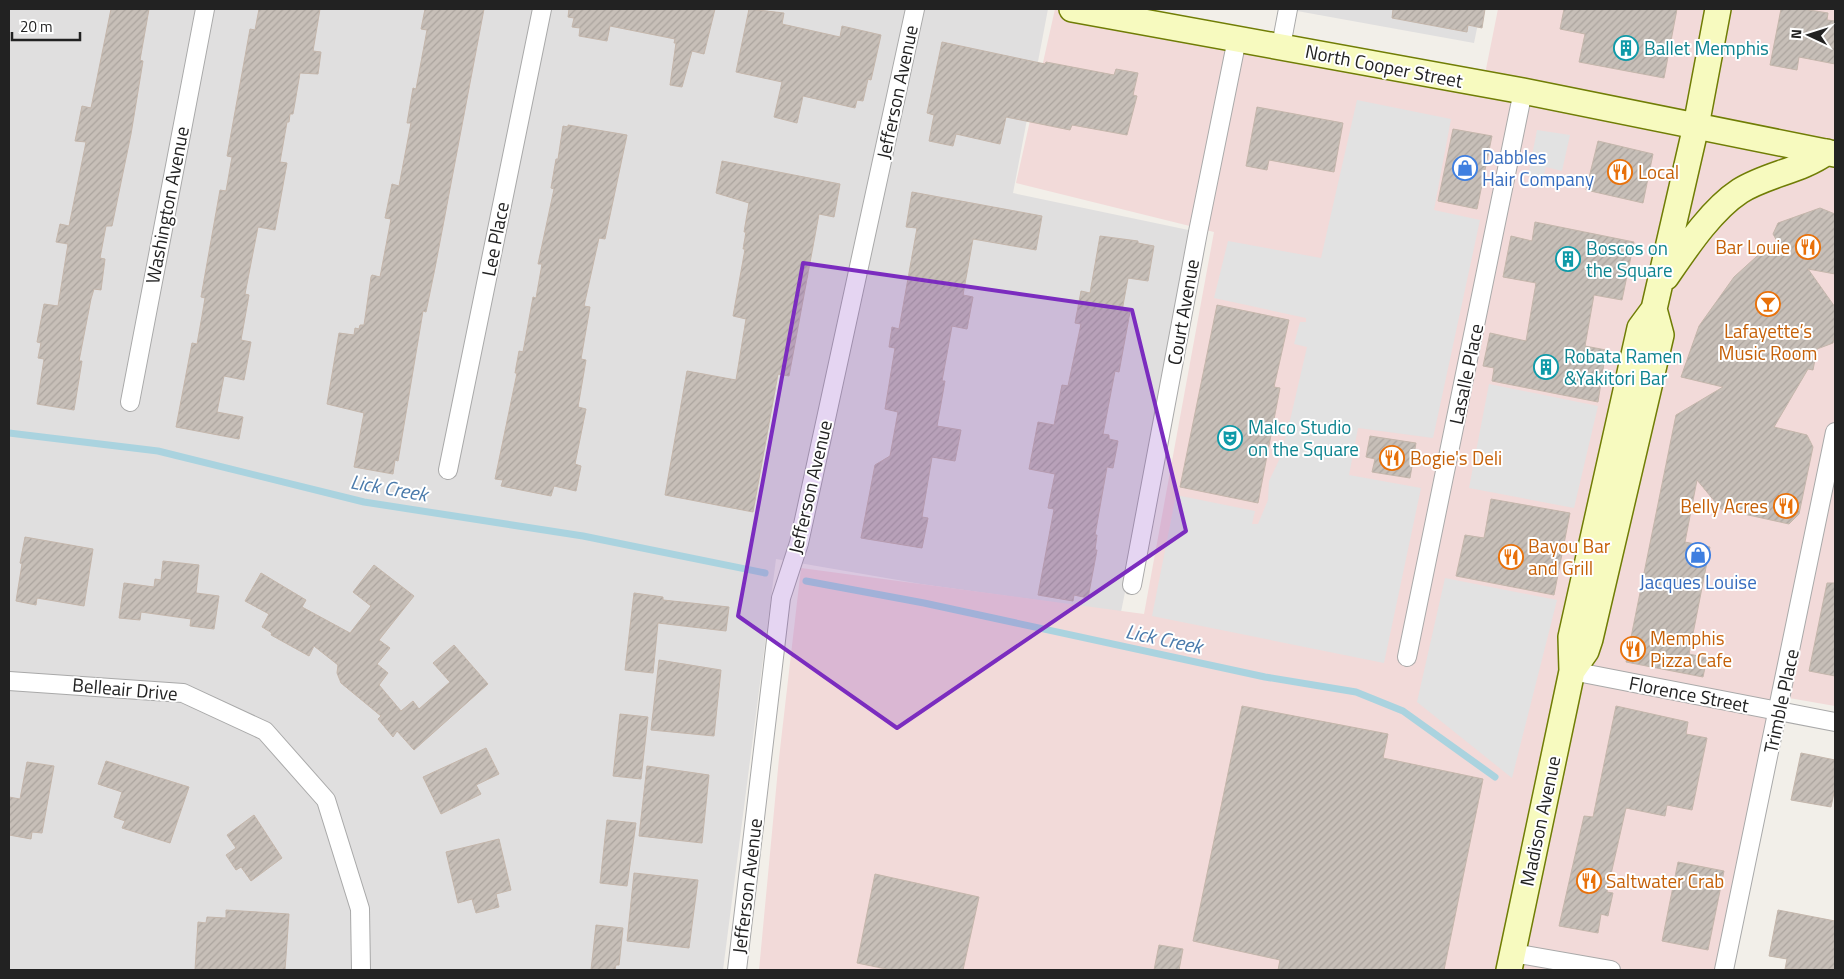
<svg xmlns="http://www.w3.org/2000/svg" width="1844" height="979" font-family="'Titillium Web',sans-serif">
<defs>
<pattern id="building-hatch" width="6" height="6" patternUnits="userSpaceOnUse" patternTransform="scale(1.25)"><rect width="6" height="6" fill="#c7bfb8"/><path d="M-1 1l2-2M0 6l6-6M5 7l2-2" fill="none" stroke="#aba49e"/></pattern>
</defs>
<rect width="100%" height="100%" fill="#f2efe9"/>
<path fill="#e0dfdf" d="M9 9H1048L1013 193 1198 232 1121 612 921 584 776 559 723 970H9Z
M1286 9H1481L1474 43Z"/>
<path fill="#f2dad9" d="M1055 9H1071L1483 84 1498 9H1835V706L1789 698 1732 970H759L779 758 801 568 1144 614 1214 232 1016 183Z"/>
<path fill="#e2e2e2" d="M1357 100 1451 119 1434 210 1480 220 1433 438 1358 428 1349 475 1421 488 1384 663 1152 616 1176 495 1255 511 1252 524H1258L1268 500 1269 481 1279 460 1288 429 1307 347 1294 344 1300 322H1306V318L1214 298 1228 241 1321 258Z
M1537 130 1570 135 1562 171 1546 167 1543 178 1528 176Z
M1489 384 1598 406 1574 508 1469 488Z
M1445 578 1557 600 1512 778 1417 702Z"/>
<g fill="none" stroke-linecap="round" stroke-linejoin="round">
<path stroke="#aad3df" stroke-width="7" d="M9 433 158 451 364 502 583 536 765 573
M806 581 924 603 1265 677 1356 692 1403 711 1495 777"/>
</g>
<path fill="url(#building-hatch)" stroke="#c4b6ab" d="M111 9H149L140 60 143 61 131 134 112 226H106L100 258 105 259 101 290 94 289 91 299 79 361H82L74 410 37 404 44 359 38 358 41 343 37 342 44 304 58 306 68 244 56 242 60 224 69 226 86 142 75 141 82 106 91 108Z
M259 9H320L313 51 321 52 318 74 300 73 293 114H290L289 122H287L280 162 287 163 275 230 258 227 245 294 249 295 241 340 251 342 244 380 224 376 217 412 243 417 239 439 176 427 192 343 197 344 202 316 205 298 201 297 220 190 226 191 232 157 227 156 250 29 255 30Z
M425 9H484L435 268 426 312 423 311 398 461 395 460 393 474 354 467 364 413 327 404 339 333 354 335 355 328 359 329 360 325H364L371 277 372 275 380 277 391 219 385 218 392 184 399 186 411 123H407L413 88 416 89 427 30 421 29Z
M569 9H715L704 54 692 51 682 87 670 85 676 43H674L675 39 610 26 607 41 579 36 580 28 572 27 574 18 568 17Z
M749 9 784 13 782 24 840 37 842 26 881 35 871 80 868 79 863 101 857 100 855 108 803 96 797 123 774 117 782 82 736 72Z
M1393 9H1485L1482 28 1468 25 1467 32 1392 18Z
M1564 9H1677L1664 78 1579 62 1585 34 1560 29Z
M1781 9H1803L1828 13 1827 20 1835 21V64L1799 57 1797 70 1770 65Z
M942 42 1045 64 1046 62 1114 75 1116 69 1138 73 1133 95 1137 96 1127 135 1072 125 1070 130 1006 117 1000 144 956 134 953 146 929 141 934 115 927 113Z
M1257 107 1343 123 1334 172 1269 160 1267 170 1246 166Z
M568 125 627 135 605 239 599 238 584 306 590 307 581 359 586 360 578 407 586 409 575 464 581 466 576 491 554 486 551 496 501 486 503 480 495 479 517 373H515L519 351 523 352 533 297 536 298 542 264H538L554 189 551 188 556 159H558L563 126 568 127Z
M1453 129 1492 136 1477 209 1438 201Z
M1598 141 1653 154 1643 203 1586 190Z
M722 161 840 184 834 217 819 214 789 376 778 374 753 512 665 495 687 371 736 380 746 319 733 316 745 249H743L746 232H744L749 203 716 193Z
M912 192 1042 216 1036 250 973 239 963 295 973 297 967 329 952 326 942 381H945L937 426 961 430 955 461 932 457 922 517 928 518 922 548 861 538 875 465 890 456 898 412 885 409 895 348 889 347 892 327 899 329 917 228 906 227Z
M1820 208 1835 214V274L1808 269 1835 307V332L1833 343 1817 349 1813 370 1808 369 1774 427 1807 435 1813 447 1799 514 1789 524 1721 509 1697 480 1685 542 1710 547 1689 654 1707 658 1703 677 1626 662 1676 415 1723 387 1681 377 1699 326 1734 277 1756 257 1777 241 1773 234 1778 223Z
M1535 222 1634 242 1622 300 1594 295 1585 346 1606 350 1598 402 1492 381 1494 368 1483 366 1490 333 1526 341 1536 283 1503 277 1511 236 1532 241Z
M1100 236 1138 241V243L1154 246 1148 281 1128 278 1122 311 1130 312 1119 372 1115 371 1103 434 1109 435V439L1118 441 1113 468 1107 467 1095 535H1097L1095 550H1097L1088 598 1074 595 1073 601 1038 595 1054 509 1048 508 1055 474 1029 469 1038 422 1054 425 1062 385 1068 386 1081 324 1075 323 1081 291 1090 293Z
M1217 305 1289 320 1274 387 1280 388 1258 503 1180 487Z
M1370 436 1416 443 1410 478 1372 472 1375 459 1366 457Z
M1491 499 1570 513 1554 595 1456 576 1465 535 1484 538Z
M25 537 93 549 84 606 37 598 36 605 16 601 22 564 20 563Z
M163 561 199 565 196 593 219 596 214 629 190 626 191 619 141 612 140 620 119 618 124 583 154 587 155 579 161 580Z
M374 565 414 596 379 640 390 648 377 664 388 673 379 685 401 711 413 701 419 709 450 682 433 663 454 645 488 684 414 750 397 731 393 737 378 719 381 716 341 683 337 673 338 665 314 646 309 656 271 635 272 633 262 627 269 614 245 601 261 573 306 600 302 607 350 633 371 606 353 592Z
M1827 583H1835V676L1809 671Z
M634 593 663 597V600L729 607 726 631 658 623 653 673 625 670Z
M659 660 721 670 714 736 651 730Z
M1242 706 1388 734 1383 758 1483 779 1444 970H1278L1280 960 1193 941Z
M1616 706 1688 722 1686 734 1707 738 1692 810 1667 805 1665 816 1626 808 1607 892 1613 893 1608 916 1601 914 1598 933 1559 926 1584 816 1593 817Z
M620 714 648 717 641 779 613 776Z
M486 748 499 774 476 785 481 794 441 814 423 777Z
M1801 753 1835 760V788L1831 807 1791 800Z
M106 761 189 787 170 843 122 828 125 821 114 817 122 792 98 784Z
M27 762 54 766 42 833 32 832 31 839 9 835V797L20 799Z
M647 766 709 775 702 843 639 836Z
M254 815 282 858 251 881 241 867 236 870 226 855 236 848 227 835Z
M607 820 636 823 627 886 600 883Z
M499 839 511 890 496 894 499 907 476 913 472 899 458 903 446 852Z
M1678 862 1724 871 1708 950 1662 941Z
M634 873 698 880 689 948 627 941Z
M875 874 979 897 963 970H891L857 963Z
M226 910 289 914 285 970H195L198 922 206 923 207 917 226 918Z
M1778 910 1835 921V970L1785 969 1787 959 1769 956Z
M596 925 623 928 619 965H616L615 970H591Z
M1159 945 1183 949 1179 970H1154Z"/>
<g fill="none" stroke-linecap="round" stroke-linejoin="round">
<defs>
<path id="street" d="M1281 46 1288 9
M130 402 205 9
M448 470 542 9
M1132 585 1198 232 1237 39
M1407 657 1523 91
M1572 671 1835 722
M9 681 183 693 265 731 326 800 360 909 361 970
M1513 953 1611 970
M737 970 781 598 799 543 915 9
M1724 970 1835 432"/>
<path id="secondary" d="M1072 9 1523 91 1835 154
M1666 277C1686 248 1711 210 1740 191 1767 174 1801 171 1827 152
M1572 671 1586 651 1590 639 1661 335 1654 309 1696 126 1718 9
M1509 970 1572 671 1571 637 1640 328 1654 309"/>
</defs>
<use href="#street" stroke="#a9a9a9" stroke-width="20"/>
<use href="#secondary" stroke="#707d05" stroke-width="28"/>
<use href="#street" stroke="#fff" stroke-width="18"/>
<use href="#secondary" stroke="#f7fabf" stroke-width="25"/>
</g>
<path fill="#7b2cbf" fill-opacity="0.2" stroke="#7b2cbf" stroke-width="4" stroke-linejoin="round" d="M803 263 1132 310 1186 531 897 728 738 616Z"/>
<defs>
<symbol id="building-ring" viewBox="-11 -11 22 22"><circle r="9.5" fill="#fff" stroke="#0f9aa8" stroke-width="1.5"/><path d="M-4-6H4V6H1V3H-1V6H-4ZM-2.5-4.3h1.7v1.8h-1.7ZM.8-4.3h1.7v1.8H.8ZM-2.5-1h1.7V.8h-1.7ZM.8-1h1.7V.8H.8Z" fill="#0f9aa8"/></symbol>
<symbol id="shop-ring" viewBox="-11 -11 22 22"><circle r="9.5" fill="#fff" stroke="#3f7fe0" stroke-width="1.5"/><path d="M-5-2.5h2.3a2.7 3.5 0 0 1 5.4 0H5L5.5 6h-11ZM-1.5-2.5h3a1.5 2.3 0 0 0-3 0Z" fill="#3f7fe0"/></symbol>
<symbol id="restaurant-ring" viewBox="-11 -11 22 22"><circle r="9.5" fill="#fff" stroke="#e8710a" stroke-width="1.5"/><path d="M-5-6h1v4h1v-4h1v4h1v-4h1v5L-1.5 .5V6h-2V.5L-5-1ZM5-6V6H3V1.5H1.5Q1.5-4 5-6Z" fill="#e8710a"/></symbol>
<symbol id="bar-ring" viewBox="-11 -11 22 22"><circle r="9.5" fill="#fff" stroke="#e8710a" stroke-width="1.5"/><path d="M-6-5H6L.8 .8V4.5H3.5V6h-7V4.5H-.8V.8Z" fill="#e8710a"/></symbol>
<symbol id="theatre-ring" viewBox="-11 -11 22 22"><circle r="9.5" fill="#fff" stroke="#0f9aa8" stroke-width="1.5"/><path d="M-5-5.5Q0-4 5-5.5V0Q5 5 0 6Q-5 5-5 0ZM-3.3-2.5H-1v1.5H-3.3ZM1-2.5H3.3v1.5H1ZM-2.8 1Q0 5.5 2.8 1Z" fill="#0f9aa8"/></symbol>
</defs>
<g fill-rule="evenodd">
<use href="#building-ring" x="1612" y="34" width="28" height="28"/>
<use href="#shop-ring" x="1451" y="154" width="28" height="28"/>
<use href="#restaurant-ring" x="1606" y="158" width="28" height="28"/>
<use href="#restaurant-ring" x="1794" y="233" width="28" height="28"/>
<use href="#building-ring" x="1554" y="245" width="28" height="28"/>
<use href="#bar-ring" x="1754" y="290" width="28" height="28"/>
<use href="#building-ring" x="1532" y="353" width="28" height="28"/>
<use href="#theatre-ring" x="1216" y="424" width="28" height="28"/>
<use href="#restaurant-ring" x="1378" y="444" width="28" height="28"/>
<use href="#restaurant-ring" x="1772" y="492" width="28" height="28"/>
<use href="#shop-ring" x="1684" y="541" width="28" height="28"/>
<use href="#restaurant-ring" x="1497" y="543" width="28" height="28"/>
<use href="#restaurant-ring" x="1619" y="635" width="28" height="28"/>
<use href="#restaurant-ring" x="1575" y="867" width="28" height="28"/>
</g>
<g text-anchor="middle" stroke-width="4" stroke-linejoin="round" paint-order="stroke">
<g font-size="19" fill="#0d838f" stroke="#fff" text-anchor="start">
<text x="1644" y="55">Ballet Memphis</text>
<text x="1586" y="255">Boscos on<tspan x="1586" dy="22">the Square</tspan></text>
<text x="1564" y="363">Robata Ramen<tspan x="1564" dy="22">&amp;Yakitori Bar</tspan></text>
<text x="1248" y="434">Malco Studio<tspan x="1248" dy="22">on the Square</tspan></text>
</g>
<g font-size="19" fill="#222" stroke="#fff">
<text transform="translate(1384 66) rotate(11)" y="7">North Cooper Street</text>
<text transform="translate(897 92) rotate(-78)" y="7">Jefferson Avenue</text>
<text transform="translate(167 205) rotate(-79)" y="7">Washington Avenue</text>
<text transform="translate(495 239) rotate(-79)" y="7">Lee Place</text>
<text transform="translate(1183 312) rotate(-80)" y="7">Court Avenue</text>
<text transform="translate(1466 374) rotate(-78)" y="7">Lasalle Place</text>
<text transform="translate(810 487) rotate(-77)" y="7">Jefferson Avenue</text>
<text transform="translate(125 689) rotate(5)" y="7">Belleair Drive</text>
<text transform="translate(1689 694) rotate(11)" y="7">Florence Street</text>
<text transform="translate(1781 701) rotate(-78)" y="7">Trimble Place</text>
<text transform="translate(1540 821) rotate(-78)" y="7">Madison Avenue</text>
<text transform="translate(747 886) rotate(-83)" y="7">Jefferson Avenue</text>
</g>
<g font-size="19" fill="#366cbe" stroke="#fff" text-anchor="start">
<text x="1482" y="164">Dabbles<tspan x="1482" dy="22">Hair Company</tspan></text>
<text x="1698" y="589" text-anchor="middle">Jacques Louise</text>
</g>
<g font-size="19" fill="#c56008" stroke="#fff" text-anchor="start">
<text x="1638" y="179">Local</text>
<text x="1790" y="254" text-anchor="end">Bar Louie</text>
<text x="1768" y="338" text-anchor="middle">Lafayette’s<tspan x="1768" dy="22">Music Room</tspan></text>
<text x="1410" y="465">Bogie's Deli</text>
<text x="1768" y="513" text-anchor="end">Belly Acres</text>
<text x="1528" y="553">Bayou Bar<tspan x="1528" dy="22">and Grill</tspan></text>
<text x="1650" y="645">Memphis<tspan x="1650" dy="22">Pizza Cafe</tspan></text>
<text x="1606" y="888">Saltwater Crab</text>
</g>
<g font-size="20" font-style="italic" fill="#4a7aab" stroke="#fff">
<text transform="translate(389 488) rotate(10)" y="7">Lick Creek</text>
<text transform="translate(1164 639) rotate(12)" y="7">Lick Creek</text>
</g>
</g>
<rect width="1844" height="979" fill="none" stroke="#222222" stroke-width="20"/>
<g transform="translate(1809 35) rotate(274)" stroke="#ffffff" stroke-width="4" paint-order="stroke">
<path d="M0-4L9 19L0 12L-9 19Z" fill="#222222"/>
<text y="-8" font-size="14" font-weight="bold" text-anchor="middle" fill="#222222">N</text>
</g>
<path d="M12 32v8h68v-8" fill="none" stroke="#222222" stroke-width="2.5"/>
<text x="20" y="32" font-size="15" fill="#222222" stroke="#ffffff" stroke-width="4" paint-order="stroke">20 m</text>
</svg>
